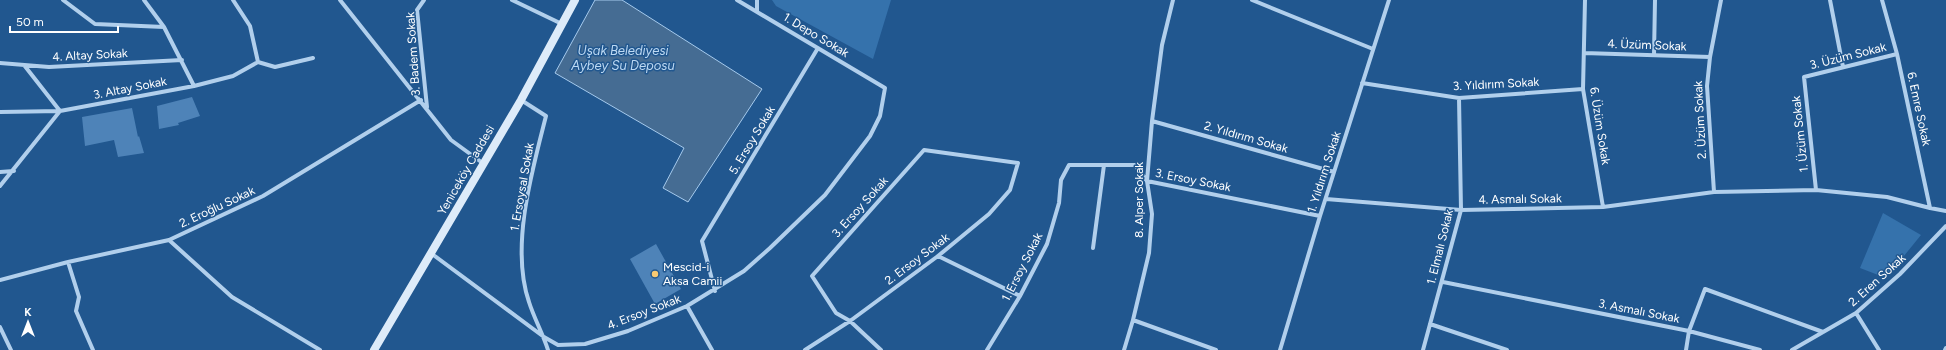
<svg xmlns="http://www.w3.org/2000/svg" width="1946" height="350" font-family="Figtree,sans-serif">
<rect width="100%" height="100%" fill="#21578f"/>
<path fill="#3572ac" d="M772 0H891L873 59 776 6Z
M1883 213 1921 235 1886 278 1860 268Z"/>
<path fill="#456c93" stroke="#a5caed" d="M595 0H622L762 89 688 202 663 188 684 148 555 73Z"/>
<path fill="#4e83b8" d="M192 97 200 116 178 123 179 125 159 129 157 106Z
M132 108 138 137 139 136 144 153 118 157 114 140 85 146 82 117Z
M656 244 681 289 655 304 630 259Z"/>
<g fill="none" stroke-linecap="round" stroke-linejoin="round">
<path stroke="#b1cfec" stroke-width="4" d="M63 0 95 24 164 27
M144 0 164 27 194 86
M233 0 250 26 258 62
M340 0 451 140 484 164
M424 0 417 10 427 107
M512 0 562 24
M1252 0 1373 49
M1585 0 1583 89 1603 207
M1830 0 1843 67
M1882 0 1897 54 1930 208 1946 211
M757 12V0
M1584 53 1710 57
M1654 55 1655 0
M258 62 275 67 313 58
M0 63 49 67 182 60
M1362 83 1459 98 1583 89
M521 100 546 116C532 171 510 247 529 302 534 318 543 334 548 350
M0 112 60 111 194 86 233 76 258 62
M1152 121 1334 172
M0 172 14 171
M0 186 60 111 24 65
M1816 190 1804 77 1897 54
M1714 192 1707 86 1710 57 1721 0
M1326 199 1461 210 1603 207 1714 192 1816 190 1887 197 1930 208
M169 240 232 297 320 350
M1093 248 1104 165
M432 254 544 337 558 345 585 344 628 331 687 306 744 271 770 248 825 195 870 136 880 116 885 88 737 0
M938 256 1020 296
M68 262 79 297 76 311 93 350
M0 280 68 262 169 240 263 196 421 100
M1443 282 1689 331 1705 289 1823 332
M715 291 702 241 818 48
M687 306 712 350
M1856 313 1879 350
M1133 320 1216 350
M1430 324 1507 350
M0 327 11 350
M805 350 850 321 938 256 989 214 1010 190 1018 163 924 150 812 276 836 313 850 321 881 350
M987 350 1020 296 1047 244 1059 203 1061 180 1069 165H1135L1147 181 1320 216
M1124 350 1133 320 1149 253 1152 214 1147 181 1152 121 1162 45 1173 0
M1280 350 1320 216 1389 0
M1423 350 1461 210 1459 98
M1686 350 1689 331 1760 350
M1792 350 1856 313 1900 274 1946 226
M1945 350 1946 348"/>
<path stroke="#ddebf9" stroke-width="8" d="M374 350 521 100 575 0"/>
</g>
<circle fill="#f9ca72" stroke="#21578f" stroke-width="1.5" cx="655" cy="274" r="4"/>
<g text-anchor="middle" stroke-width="3" stroke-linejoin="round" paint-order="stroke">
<g font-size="12" fill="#fff" stroke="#21578f">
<text transform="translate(816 35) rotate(31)" y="4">1. Depo Sokak</text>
<text transform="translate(1647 45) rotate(2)" y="4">4. Üzüm Sokak</text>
<text transform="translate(413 54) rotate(-94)" y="4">3. Badem Sokak</text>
<text transform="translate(90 55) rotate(-3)" y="4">4. Altay Sokak</text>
<text transform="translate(1848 56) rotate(-14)" y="4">3. Üzüm Sokak</text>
<text transform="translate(1496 84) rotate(-3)" y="4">3. Yıldırım Sokak</text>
<text transform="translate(130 88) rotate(-11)" y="4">3. Altay Sokak</text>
<text transform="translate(1919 109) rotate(78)" y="4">6. Emre Sokak</text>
<text transform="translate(1700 120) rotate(-93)" y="4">2. Üzüm Sokak</text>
<text transform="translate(1600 126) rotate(81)" y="4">6. Üzüm Sokak</text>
<text transform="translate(1800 134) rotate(-96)" y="4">1. Üzüm Sokak</text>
<text transform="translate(1246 137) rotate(16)" y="4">2. Yıldırım Sokak</text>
<text transform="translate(752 140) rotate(-59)" y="4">5. Ersoy Sokak</text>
<text transform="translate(466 170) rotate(-60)" y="4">Yeniceköy Caddesi</text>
<text transform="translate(1324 172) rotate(-72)" y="4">1. Yıldırım Sokak</text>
<text transform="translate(1193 180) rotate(11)" y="4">3. Ersoy Sokak</text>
<text transform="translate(522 187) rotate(-80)" y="4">1. Ersoysal Sokak</text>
<text transform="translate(1520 199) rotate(-1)" y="4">4. Asmalı Sokak</text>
<text transform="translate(1139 200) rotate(-90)" y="4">8. Alper Sokak</text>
<text transform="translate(217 207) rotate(-25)" y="4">2. Eroğlu Sokak</text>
<text transform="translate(860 207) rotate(-48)" y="4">3. Ersoy Sokak</text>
<text transform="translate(1440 247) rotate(-76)" y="4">1. Elmalı Sokak</text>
<text transform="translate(917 259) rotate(-37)" y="4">2. Ersoy Sokak</text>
<text transform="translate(1022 267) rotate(-63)" y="4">1. Ersoy Sokak</text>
<text transform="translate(1877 280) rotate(-42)" y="4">2. Eren Sokak</text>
<text transform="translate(1639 311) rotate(11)" y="4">3. Asmalı Sokak</text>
<text transform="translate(644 312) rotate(-21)" y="4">4. Ersoy Sokak</text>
</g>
<g font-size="12" fill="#fff" stroke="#21578f" text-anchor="start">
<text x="663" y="271">Mescid-i<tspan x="663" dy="14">Aksa Camii</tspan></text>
</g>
<g font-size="13" font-style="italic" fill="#bdd9f3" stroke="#21578f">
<text x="623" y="55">Uşak Belediyesi<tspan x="623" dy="15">Aybey Su Deposu</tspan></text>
</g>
</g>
<g transform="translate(28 322)" stroke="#21578f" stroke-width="3" paint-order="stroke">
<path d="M0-3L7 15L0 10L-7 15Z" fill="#ffffff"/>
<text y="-6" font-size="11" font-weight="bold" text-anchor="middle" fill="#ffffff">K</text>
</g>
<path d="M10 26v6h108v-6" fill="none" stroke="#ffffff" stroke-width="2"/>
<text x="16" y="26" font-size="12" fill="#ffffff" stroke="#21578f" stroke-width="3" paint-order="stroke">50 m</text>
</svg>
